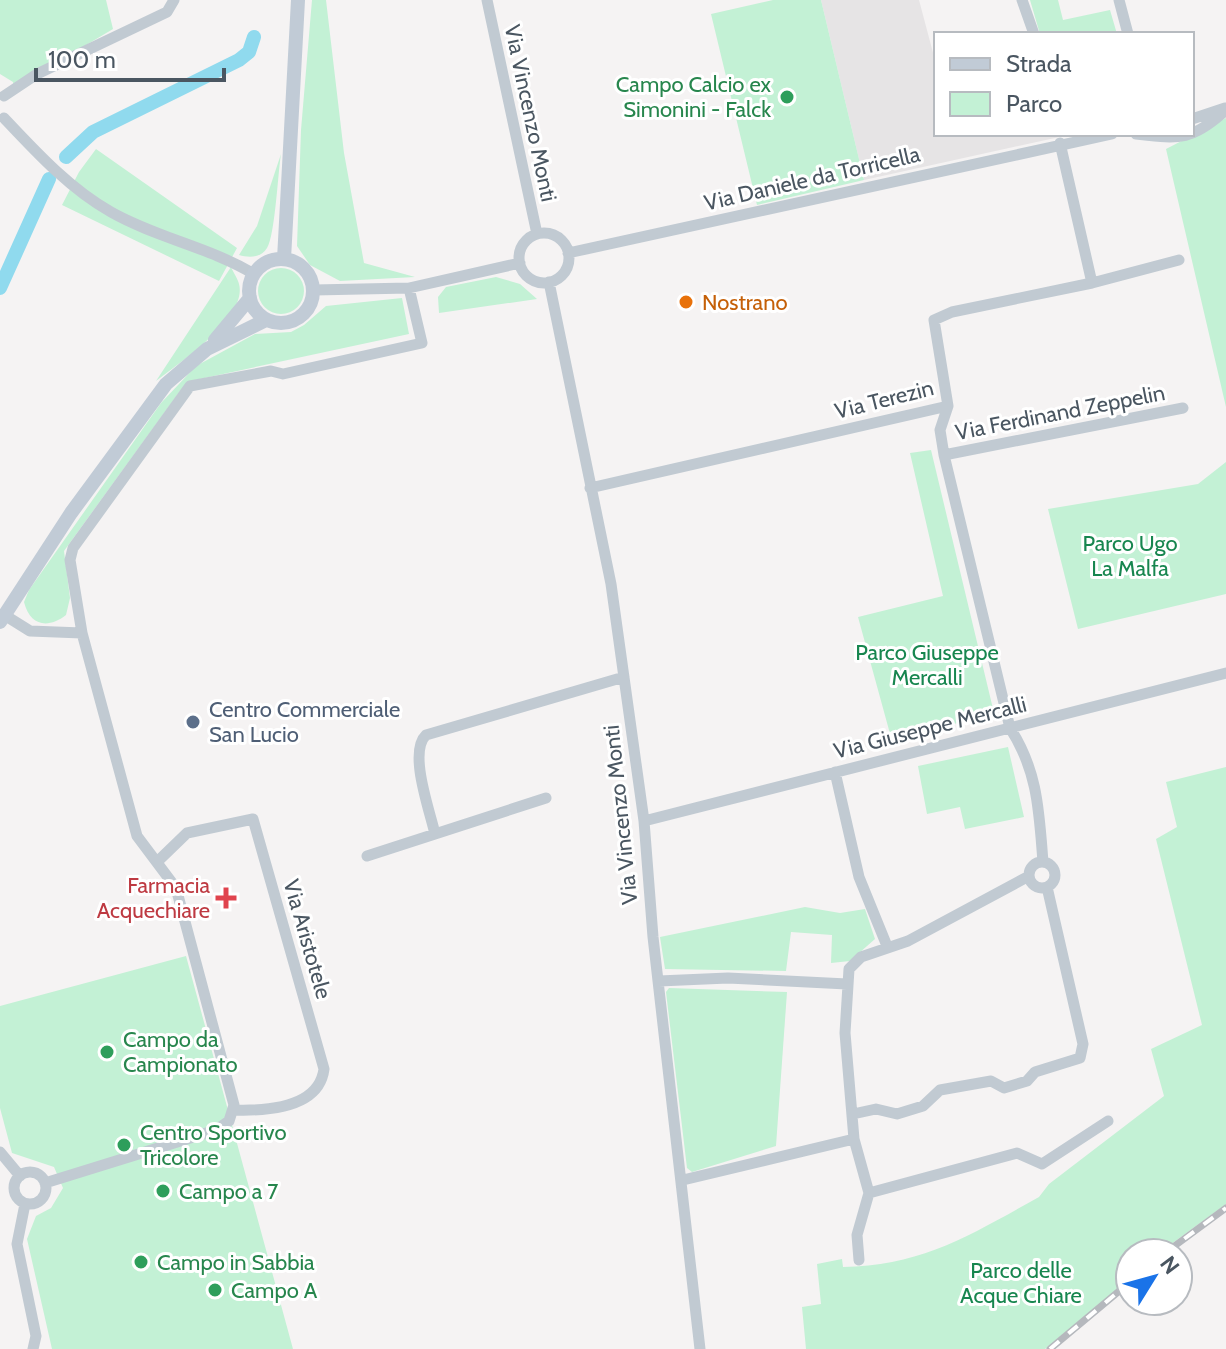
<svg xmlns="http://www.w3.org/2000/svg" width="1226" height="1349" font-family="Cabin,sans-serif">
<rect width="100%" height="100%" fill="#f5f3f3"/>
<path fill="#e6e4e5" d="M821 0H919L936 64V134L1064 136 864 180Z"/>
<path fill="#c3f1d5" d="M0 0H106L113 29 14 88 13 82 0 74Z
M312 0H326L344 153 364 263 415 277 340 281 310 265 297 246 301 130Z
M773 0H821L864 180 757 205 711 14Z
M1030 0H1058L1063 20 1110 10 1117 34H1040Z
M1226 118V407L1166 149Z
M96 149 237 248 219 281 62 205 79 172Z
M281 154C278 172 275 236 267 248 261 258 249 258 239 255L257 226Z
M231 267C233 272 238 279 239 284 248 317 179 363 156 381Z
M258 291a23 23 0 1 1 46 0a23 23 0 1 1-46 0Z
M496 277 520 284 537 299 439 313 438 297 446 287Z
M402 298 409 334 195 380 180 391 64 551 70 598 66 615C48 629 30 626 24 602L29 590 161 403 196 366 255 334 291 332 304 325 326 306Z
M931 450 994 713 892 741 858 617 943 596 910 453Z
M1226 462V594L1078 629 1048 509 1198 484Z
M1008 747 1024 817 965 829 960 807 927 814 918 766Z
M1226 767V1204L1159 1253H1130V1278L1045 1349H806L802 1307 821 1304 817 1264 842 1259 843 1267C922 1266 972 1234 1039 1197L1049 1184 1164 1096 1151 1049 1202 1025 1156 839 1177 827 1166 782Z
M805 907 840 913 865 909 875 939 850 961 831 963 832 935 791 932 786 971 665 969 660 937Z
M186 956 293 1349H52L27 1239 36 1216 51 1208 63 1188 54 1167 12 1153 0 1108V1006Z
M669 988 787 992 776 1146 692 1172 687 1168 666 992Z"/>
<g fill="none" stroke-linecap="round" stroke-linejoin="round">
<path stroke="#90daee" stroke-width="14" d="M66 157 93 132 239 60 249 52 254 37
M0 288 49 179"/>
<path stroke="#c1cad2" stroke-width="11" d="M487 0 537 234
M1022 0 1034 34
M1119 0 1128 34
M4 96 37 74 167 12 174 0
M4 118C36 152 70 189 111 212 157 238 209 247 254 274
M1192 119 1225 108
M1136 134C1180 139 1192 141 1226 110
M519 258a25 25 0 1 1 50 0a25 25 0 1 1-50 0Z
M568 253 1112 134
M549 282 611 584 644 821 653 937 700 1349
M1092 283 1179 260
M314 290 409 288 520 263
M948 406 940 430 944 455 1010 728C1038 771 1039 812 1043 862
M944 455 1183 408
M590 488 948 406 934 320 952 312 1092 283 1060 143
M6 616 30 631 82 633 70 560 73 548 190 386 271 371 283 374 422 343 409 288
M835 772 859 877 887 946
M644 821 1226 673
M435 834C430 811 408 752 426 735L624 677
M367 856 546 798
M157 862 187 833 253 819 324 1069C319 1108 266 1111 234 1110
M1029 875a13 13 0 1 1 26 0a13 13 0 1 1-26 0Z
M659 981 728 978 847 984
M853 1114 876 1109 897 1114 923 1106 940 1090 991 1081 1004 1088 1027 1081 1035 1072 1080 1058 1083 1044 1047 887
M854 1139 845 1033 849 969 861 957 908 941 1029 876
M0 1152 20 1176
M14 1188a16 16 0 1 1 32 0a16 16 0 1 1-32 0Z
M683 1180 854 1139 869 1193 1017 1153 1042 1164 1108 1121
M45 1183 216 1130 229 1121 234 1105 176 888 137 836 82 633
M25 1204 17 1244 36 1336 33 1349
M859 1260 857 1235 869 1193"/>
<path stroke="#c1cbd6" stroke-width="14" d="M249 291a32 32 0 1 1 64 0a32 32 0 1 1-64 0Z
M284 259 298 0
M215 340 250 298
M0 622 71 513 166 384 207 349 266 320"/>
<defs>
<path id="rail" d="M1165 1253 1226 1208
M1050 1349 1130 1282"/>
</defs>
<use href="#rail" stroke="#b5b8bd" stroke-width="7"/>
<use href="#rail" stroke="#fff" stroke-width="4" stroke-dasharray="12" stroke-linecap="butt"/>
</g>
<g fill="#2e9e5b" stroke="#fff" stroke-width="3">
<circle cx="787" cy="97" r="8"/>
<circle cx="107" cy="1052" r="8"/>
<circle cx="124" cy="1145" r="8"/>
<circle cx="163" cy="1191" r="8"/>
<circle cx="141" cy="1262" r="8"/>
<circle cx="215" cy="1290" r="8"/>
</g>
<circle fill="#e8710a" stroke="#fff" stroke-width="3" cx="686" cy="302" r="8"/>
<circle fill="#5c6f8a" stroke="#fff" stroke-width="3" cx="193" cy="722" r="8"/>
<path fill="#e0444e" stroke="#fff" stroke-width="3" d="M222 886h8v8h8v8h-8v8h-8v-8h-8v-8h8z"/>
<g text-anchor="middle" stroke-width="6" stroke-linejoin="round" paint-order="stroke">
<g font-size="22" fill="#27864d" stroke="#fff" text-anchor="start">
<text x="771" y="92" text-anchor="end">Campo Calcio ex<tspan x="771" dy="25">Simonini - Falck</tspan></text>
<text x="123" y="1047">Campo da<tspan x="123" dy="25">Campionato</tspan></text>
<text x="140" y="1140">Centro Sportivo<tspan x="140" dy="25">Tricolore</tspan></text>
<text x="179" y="1199">Campo a 7</text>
<text x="157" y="1270">Campo in Sabbia</text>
<text x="231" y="1298">Campo A</text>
</g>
<g font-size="22" fill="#4a5661" stroke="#fff">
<text transform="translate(531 113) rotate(78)" y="8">Via Vincenzo Monti</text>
<text transform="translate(812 178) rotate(-13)" y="8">Via Daniele da Torricella</text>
<text transform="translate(884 399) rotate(-14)" y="8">Via Terezin</text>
<text transform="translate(1060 412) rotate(-11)" y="8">Via Ferdinand Zeppelin</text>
<text transform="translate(930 727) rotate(-14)" y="8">Via Giuseppe Mercalli</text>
<text transform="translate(620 815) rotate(-96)" y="8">Via Vincenzo Monti</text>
<text transform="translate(308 939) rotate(74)" y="8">Via Aristotele</text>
</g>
<g font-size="22" fill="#c56008" stroke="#fff" text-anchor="start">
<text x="702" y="310">Nostrano</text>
</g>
<g font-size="22" fill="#17864f" stroke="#fff">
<text x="1130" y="551">Parco Ugo<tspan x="1130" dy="25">La Malfa</tspan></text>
<text x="927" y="660">Parco Giuseppe<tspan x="927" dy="25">Mercalli</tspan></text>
<text x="1021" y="1278">Parco delle<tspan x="1021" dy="25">Acque Chiare</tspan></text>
</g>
<g font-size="22" fill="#4e5e75" stroke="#fff" text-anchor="start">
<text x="209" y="717">Centro Commerciale<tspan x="209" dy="25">San Lucio</tspan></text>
</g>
<g font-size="22" fill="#be3a42" stroke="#fff" text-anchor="end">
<text x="210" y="893">Farmacia<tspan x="210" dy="25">Acquechiare</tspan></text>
</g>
</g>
<rect x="934" y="32" width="260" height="104" fill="#ffffff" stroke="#b7bbc0" stroke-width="2"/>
<rect x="950" y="58" width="40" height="12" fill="#c1cbd6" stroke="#b7bbc0" stroke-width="2"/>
<text x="1006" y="72" font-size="24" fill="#4a5661">Strada</text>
<rect x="950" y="92" width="40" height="24" fill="#c3f1d5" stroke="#b7bbc0" stroke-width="2"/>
<text x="1006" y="112" font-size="24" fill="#4a5661">Parco</text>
<g transform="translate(1154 1277) rotate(53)"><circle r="38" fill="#ffffff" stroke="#b7bbc0" stroke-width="2"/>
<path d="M0-6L14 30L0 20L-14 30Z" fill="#1a73e8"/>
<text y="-12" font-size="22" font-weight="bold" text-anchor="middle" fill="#4a5661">N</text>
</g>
<path d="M36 68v12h188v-12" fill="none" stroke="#4a5661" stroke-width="4"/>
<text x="48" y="68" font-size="24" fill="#4a5661" stroke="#ffffff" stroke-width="6" paint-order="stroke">100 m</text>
</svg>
